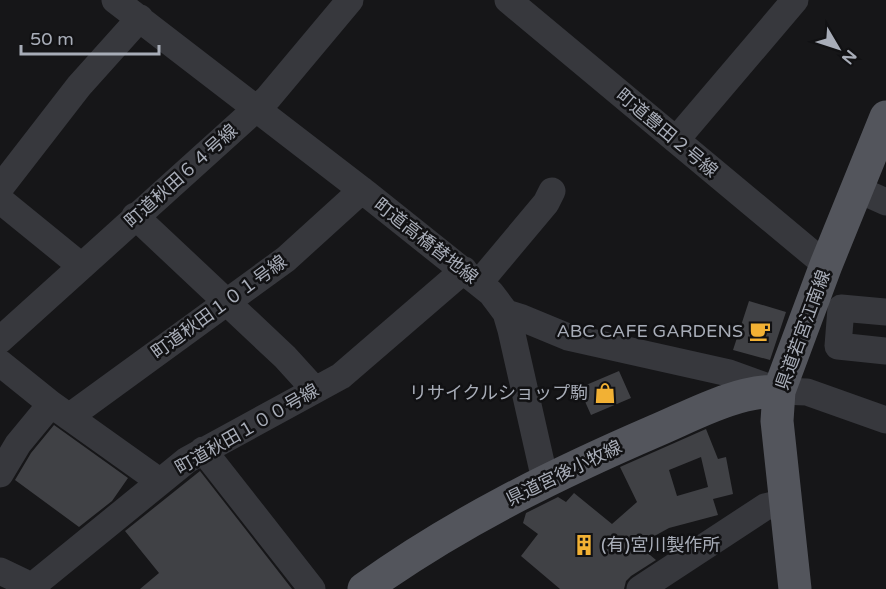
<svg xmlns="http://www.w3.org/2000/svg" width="886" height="589" font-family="'Varela Round','Noto Sans JP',sans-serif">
<rect width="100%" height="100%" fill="#161618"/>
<path fill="#404145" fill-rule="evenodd" d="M749 301 786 312 770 360 733 350Z
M619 371 631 398 591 415 579 388Z
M54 425 128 478 112 501 79 527 15 480 31 453Z
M706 429 718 459 726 457 733 494 713 499 718 515 669 528 638 545 656 560 631 576 626 581 624 589H560L521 556 538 534 523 523 526 513 558 497 566 502 574 493 612 524 637 502 620 467ZM701 457 708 487 677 496 669 470Z
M200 471 292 589H140L159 573 125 531Z"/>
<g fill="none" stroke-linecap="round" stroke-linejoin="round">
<path stroke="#37383d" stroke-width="27" d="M115 0 367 194 491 293 506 313 511 330 545 480
M508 0 826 265
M676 140 795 0
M0 188 79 86 140 18
M857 189 886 202
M0 200 81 266
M135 216 285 357 315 390
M479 283 546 203 552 191
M886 312 841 308 838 346 886 351
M506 313 522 318 568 337 729 373 779 391 807 392 886 420
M0 340 268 98 350 0
M0 363 51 404 159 481
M69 417 286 259 362 190
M203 450 312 589
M0 474 18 444 51 404
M0 571 23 582 31 589
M30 588 187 460 341 376 464 270
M640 589 765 507 786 502"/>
<path stroke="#53555c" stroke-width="33" d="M364 589C454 524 553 475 655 431 695 414 735 391 779 391
M795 589 777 421 779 391 826 265 886 117"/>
</g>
<defs>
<symbol id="cafe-bare" viewBox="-9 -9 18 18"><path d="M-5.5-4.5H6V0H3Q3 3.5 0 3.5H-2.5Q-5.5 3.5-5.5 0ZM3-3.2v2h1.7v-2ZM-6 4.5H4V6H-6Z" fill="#f2b134" stroke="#111113" stroke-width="2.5" paint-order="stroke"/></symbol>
<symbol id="shop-bare" viewBox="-9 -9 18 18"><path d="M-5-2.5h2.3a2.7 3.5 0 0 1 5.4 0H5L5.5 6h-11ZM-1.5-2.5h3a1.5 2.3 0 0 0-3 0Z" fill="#f2b134" stroke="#111113" stroke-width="2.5" paint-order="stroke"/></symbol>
<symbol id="building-bare" viewBox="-9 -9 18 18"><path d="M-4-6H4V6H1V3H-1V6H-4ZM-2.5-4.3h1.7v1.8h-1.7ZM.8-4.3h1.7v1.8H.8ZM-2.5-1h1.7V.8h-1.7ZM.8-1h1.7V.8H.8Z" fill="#f2b134" stroke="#111113" stroke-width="2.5" paint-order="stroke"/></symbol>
</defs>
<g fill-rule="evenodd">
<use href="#cafe-bare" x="745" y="316" width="30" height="30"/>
<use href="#shop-bare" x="590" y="378" width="30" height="30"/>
<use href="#building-bare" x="569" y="530" width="30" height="30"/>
</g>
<g text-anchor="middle" stroke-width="5" stroke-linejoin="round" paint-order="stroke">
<g font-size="18" fill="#a8adb8" stroke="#111113">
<text transform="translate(667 133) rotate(40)" y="6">町道豊田２号線</text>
<text transform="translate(181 176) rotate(-42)" y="6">町道秋田６４号線</text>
<text transform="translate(426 241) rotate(38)" y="6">町道高橋替地線</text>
<text transform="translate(219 307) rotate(-36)" y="6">町道秋田１０１号線</text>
<text transform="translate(803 330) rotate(-70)" y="6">県道若宮江南線</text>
<text transform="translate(247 429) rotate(-30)" y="6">町道秋田１００号線</text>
<text transform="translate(564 473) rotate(-26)" y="6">県道宮後小牧線</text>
</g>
<g font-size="18" fill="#a8adb8" stroke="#111113" text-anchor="end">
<text x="743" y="337">ABC CAFE GARDENS</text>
<text x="588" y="399">リサイクルショップ駒</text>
<text x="601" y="551" text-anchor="start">(有)宮川製作所</text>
</g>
</g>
<g transform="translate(838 48) rotate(129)" stroke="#111113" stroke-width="4.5" paint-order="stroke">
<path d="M0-4.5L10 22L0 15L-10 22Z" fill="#a8adb8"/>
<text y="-9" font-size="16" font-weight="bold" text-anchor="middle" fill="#a8adb8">N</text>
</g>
<path d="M21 45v9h138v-9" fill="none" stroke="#a8adb8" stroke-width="3"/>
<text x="30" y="45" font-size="18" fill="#a8adb8" stroke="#111113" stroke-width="4.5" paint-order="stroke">50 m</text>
</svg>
